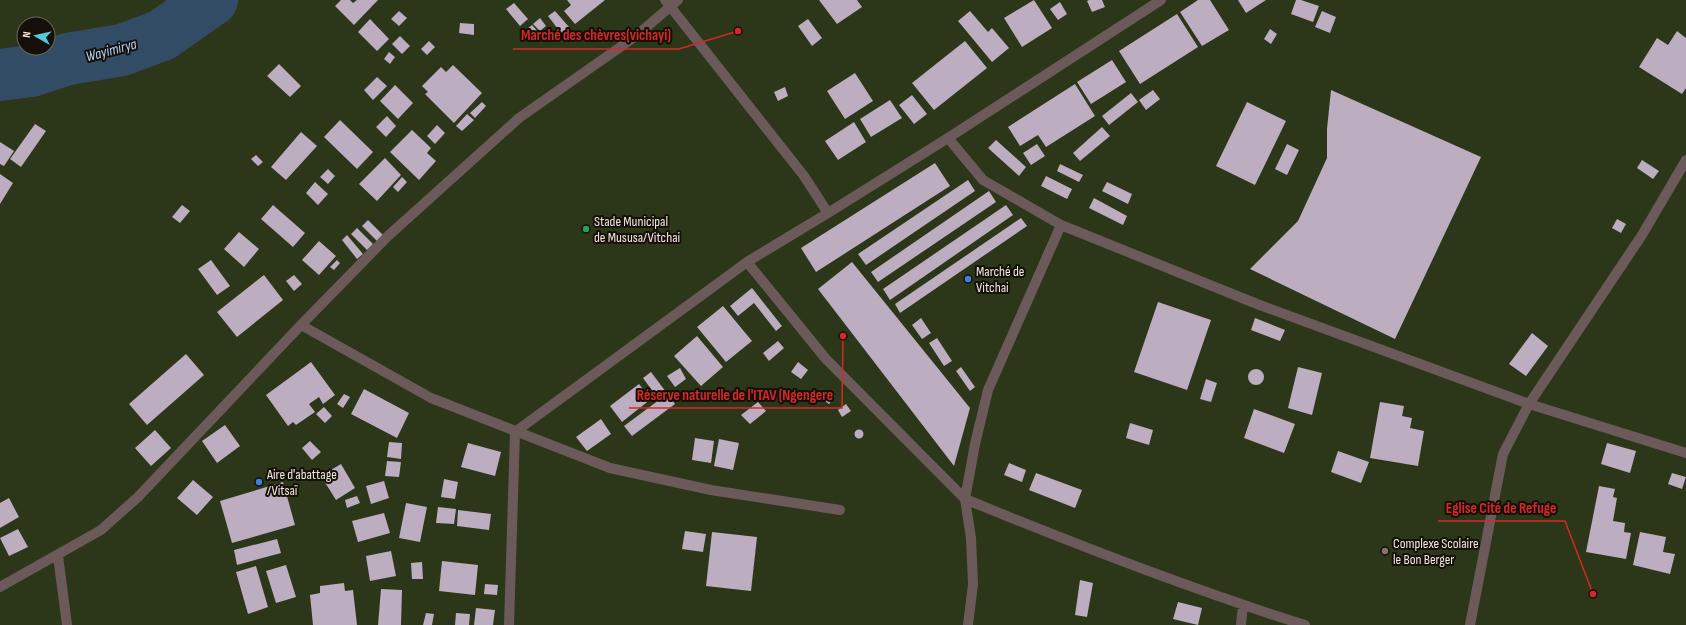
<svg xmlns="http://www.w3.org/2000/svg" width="1686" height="625" font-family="'Sofia Sans Condensed',sans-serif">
<rect width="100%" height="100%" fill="#302416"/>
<path fill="#2c3619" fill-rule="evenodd" d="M0 0H1686V625H0ZM24 24H48V48H24Z"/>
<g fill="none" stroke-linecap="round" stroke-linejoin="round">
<path stroke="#334c66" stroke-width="52" d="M0 75 31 71 68 59 122 50 162 35 212 0"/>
</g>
<path fill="#bdadc0" d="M341 0H350L353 3 357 0H378L354 25 335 6Z
M567 0H605L575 24 564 11 571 5Z
M819 0H857L862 7 837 24Z
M1034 0 1052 28 1022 47 1004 18Z
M1089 0H1102L1105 7 1092 12 1087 1Z
M1198 0H1210L1229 30 1202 46 1180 12Z
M1238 0H1266L1246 13Z
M1296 0H1301L1319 6 1313 22 1291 14Z
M1060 2 1067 14 1058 20 1050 9Z
M514 3 528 19 520 26 506 9Z
M399 11 407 18 399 26 391 19Z
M555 11 569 27 561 33 548 16Z
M970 11 988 32 992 28 1009 48 992 62 958 21Z
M1322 11 1336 17 1330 33 1315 27Z
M1177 14 1198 47 1140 84 1119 51Z
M540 18 546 26 540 31 533 24Z
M370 19 389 39 377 51 358 32Z
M808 19 822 38 812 46 798 26Z
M460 23 474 24V35L459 33Z
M532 25 540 34 530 42 522 33Z
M1270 29 1277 34 1271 44 1264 39Z
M1677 31 1686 38V88L1682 94 1639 67 1657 38 1668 45Z
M400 36 410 46 402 54 392 44Z
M429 41 435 47 427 55 421 49Z
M965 41 987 68 934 110 912 83Z
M389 52 395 57 390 64 384 59Z
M1112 60 1126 82 1091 104 1077 82Z
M279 64 301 86 290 97 267 76Z
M453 65 482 93 454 123 425 94 428 92 422 86 441 67 446 72Z
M855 73 873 101 845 119 827 91Z
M377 77 387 86 373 100 364 90Z
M1075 84 1095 116 1046 147 1038 135 1020 146 1008 127Z
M395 85 413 103 398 119 380 101Z
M785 87 788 96 778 101 774 92Z
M1153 90 1160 99 1146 110 1139 100Z
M1331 90 1481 157 1395 339 1250 269 1298 221 1327 158V129Z
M1131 93 1138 102 1109 125 1102 116Z
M912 95 927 114 914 124 899 105Z
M890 100 902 118 871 137 860 119Z
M482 102 486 106 475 118 470 113Z
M1247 102 1286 121 1255 185 1216 166Z
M467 114 474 120 462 131 456 126Z
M387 116 396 126 386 137 376 127Z
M340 120 373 152 357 169 324 137Z
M854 122 866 142 838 160 825 141Z
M35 124 46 131 21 167 10 159Z
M437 125 445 133 435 144 427 136Z
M1102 127 1110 136 1080 161 1073 153Z
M412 130 431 148 427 153 436 161 419 180 390 152Z
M301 132 317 146 286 180 271 167Z
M996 140 1026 167 1019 176 988 148Z
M0 142 14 151 4 166 0 164Z
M1037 144 1045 156 1031 165 1023 153Z
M1287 144 1299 150 1287 175 1275 169Z
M256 155 263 162 258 166 251 159Z
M385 158 401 175 377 201 359 184Z
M1642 160 1659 171 1653 179 1637 168Z
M935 163 950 186 816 272 801 248Z
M1060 164 1083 175 1079 182 1057 171Z
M328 169 335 176 328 184 320 177Z
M0 174 13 183 0 204Z
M1046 176 1072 189 1067 199 1041 186Z
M402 177 407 182 398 192 393 187Z
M968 180 975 191 866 265 858 254Z
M315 182 328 194 318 205 306 193Z
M1107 182 1132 194 1128 204 1102 191Z
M989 191 996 202 878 282 871 272Z
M1094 198 1127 216 1123 225 1089 208Z
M182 205 190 211 180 223 172 217Z
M273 205 305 233 293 247 261 219Z
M1006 205 1013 215 890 300 883 289Z
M1021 218 1027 226 900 313 895 304Z
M1617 219 1626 224 1621 233 1612 228Z
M368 220 384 236 378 242 362 226Z
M357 228 373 244 367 250 351 234Z
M239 232 259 249 244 267 224 249Z
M347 235 363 254 357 259 342 240Z
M319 241 336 256 319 275 302 260Z
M211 260 230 286 217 295 198 269Z
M337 260 340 263 334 270 330 267Z
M852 262 970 408 954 466 818 289Z
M264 275 283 300 237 337 217 312Z
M294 275 302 284 294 291 286 281Z
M752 288 782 326 776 331 754 303 738 316 730 306Z
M1158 302 1211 320 1187 390 1134 372Z
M723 306 752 341 726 362 697 327Z
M921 318 931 333 922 339 912 325Z
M1255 318 1285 330 1280 341 1251 330Z
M1532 333 1548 346 1526 376 1509 364Z
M697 336 723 367 701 386 674 356Z
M937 338 952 361 944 366 929 343Z
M778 341 784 348 769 361 763 353Z
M186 354 204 375 147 425 129 404Z
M311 362 335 395 323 404 319 397 309 404 315 412 296 425 293 422 288 426 266 395Z
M798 362 808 370 801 379 791 372Z
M961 367 975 387 970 391 956 371Z
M1298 367 1322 373 1312 415 1288 408Z
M680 368 686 379 675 387 667 376Z
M1248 377a8 8 0 1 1 16 0a8 8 0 1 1-16 0Z
M651 372 675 404 632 436 624 426 659 400 643 378Z
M1206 379 1217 383 1211 402 1200 399Z
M639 384 651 399 622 422 610 406Z
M364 389 409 413 397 438 351 414Z
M828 391 835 396 829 404 822 399Z
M344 394 350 397 343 408 337 404Z
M758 402 766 411 750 424 741 415Z
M1380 402 1404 406 1402 416 1412 418 1410 428 1424 431 1418 466 1370 458Z
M846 404 851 411 842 417 838 410Z
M324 407 332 416 325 423 316 414Z
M1254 409 1295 424 1284 453 1244 438Z
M601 419 611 434 587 451 576 437Z
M1130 423 1153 430 1149 445 1126 438Z
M225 425 240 446 217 463 202 441Z
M854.5 434a4.5 4.5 0 1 1 9 0a4.5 4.5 0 1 1-9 0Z
M155 430 171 448 151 466 135 448Z
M695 438 714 441 711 463 692 460Z
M719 439 739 443 733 470 714 466Z
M310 441 321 452 312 460 302 448Z
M389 442 402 443 401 459 387 457Z
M468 443 501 452 495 476 461 467Z
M1607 443 1636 451 1630 473 1601 464Z
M1338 451 1369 462 1361 483 1331 472Z
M387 461 401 462 399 477 385 476Z
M1009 463 1026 470 1022 482 1004 475Z
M341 464 355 488 336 500 321 476Z
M1036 473 1082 490 1075 508 1029 490Z
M1672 473 1686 477 1682 489 1668 484Z
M444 479 458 482 455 499 441 497Z
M193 480 213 497 197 515 177 498Z
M384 481 389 498 371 504 366 486Z
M283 482 295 525 232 543 220 501Z
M1599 486 1615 489 1613 497 1617 498 1613 521 1625 523 1624 532 1631 533 1626 559 1586 552Z
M357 496 360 503 347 508 345 500Z
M9 498 19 517 0 528V503Z
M406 503 427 507 420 542 399 538Z
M438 507 456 509 454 524 436 523Z
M458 510 491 514 489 530 457 526Z
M384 513 390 533 358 542 352 521Z
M18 529 28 547 9 556 0 538Z
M685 531 706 534 703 552 682 549Z
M712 532 757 537 751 591 706 586Z
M1640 532 1666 537 1663 552 1675 554 1670 574 1633 565Z
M277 539 281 553 237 565 234 550Z
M391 551 396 576 370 581 366 556Z
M442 561 478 565 475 595 439 591Z
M422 562 423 579H412L411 563Z
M286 565 296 597 276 603 266 571Z
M256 566 268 607 248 614 236 572Z
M1080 580 1093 583 1087 617 1075 615Z
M344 583 345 591 353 590 357 625H313L310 595 320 593V586Z
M485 584 498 585 497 595 484 594Z
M381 589 402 590 401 625H378Z
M1178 602 1202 608 1198 625 1173 619Z
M476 608 495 610 493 625H474Z
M426 613 434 614 432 625H423Z
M456 613 470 614 469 625H455Z"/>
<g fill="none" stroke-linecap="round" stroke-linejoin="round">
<path stroke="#6c5a5b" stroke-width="10" d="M665 0 804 176 828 213
M948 138 983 180 1061 225 1257 304 1529 404 1686 453
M1061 225 988 390 975 444 965 499C1077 545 1190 589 1305 625
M747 262 826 359 965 499 971 538 973 584 968 625
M301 325 431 398 610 468 711 490 840 510
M515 432 747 262 828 213 948 138 1161 0
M58 556 67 625
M0 587 101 530 138 497 301 325 388 236 519 118 636 36 678 0
M509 625 515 432
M1241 625 1243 605
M1470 625 1503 454 1529 404 1642 235 1686 160"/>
</g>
<circle fill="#2e9e5b" stroke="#140f08" stroke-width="1.5" cx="586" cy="229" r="4"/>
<g fill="#3f7fe0" stroke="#140f08" stroke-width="1.5">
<circle cx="968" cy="279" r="4"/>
<circle cx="259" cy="482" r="4"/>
</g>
<circle fill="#8d6e63" stroke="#140f08" stroke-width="1.5" cx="1385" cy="551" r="4"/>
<g text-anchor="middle" stroke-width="4" stroke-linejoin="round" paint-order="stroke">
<g font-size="14" fill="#f1e8df" stroke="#140f08" text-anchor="start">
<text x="594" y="226">Stade Municipal<tspan x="594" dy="16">de Mususa/Vitchai</tspan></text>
<text x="976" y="276">Marché de<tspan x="976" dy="16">Vitchai</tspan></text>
<text x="267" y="479">Aire d'abattage<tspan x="267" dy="16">/Vitsaï</tspan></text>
<text x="1393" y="548">Complexe Scolaire<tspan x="1393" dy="16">le Bon Berger</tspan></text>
</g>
<g font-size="15" font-style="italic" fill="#b2d7fe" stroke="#140f08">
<text transform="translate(111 50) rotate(-15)" y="5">Wayimirya</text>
</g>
</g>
<path fill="none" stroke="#d62828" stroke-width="1.5" d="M738 31L679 49H513M843 336L842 408H629M1593 594L1565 521H1438"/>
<g fill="#d62828" stroke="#140f08" stroke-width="1.5">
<circle cx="738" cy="31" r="4"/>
<circle cx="843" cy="336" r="4"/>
<circle cx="1593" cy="594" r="4"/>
</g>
<g font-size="15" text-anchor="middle" font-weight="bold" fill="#d62828" stroke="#140f08" stroke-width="4" stroke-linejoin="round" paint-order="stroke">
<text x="596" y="40">Marché des chèvres(vichayi)</text>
<text x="735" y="400">Réserve naturelle de l'ITAV (Ngengere</text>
<text x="1501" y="513">Eglise Cité de Refuge</text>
</g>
<g transform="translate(36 36) rotate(278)"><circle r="19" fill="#140f08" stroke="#6c665e"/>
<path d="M0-3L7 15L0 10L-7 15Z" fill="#54cadc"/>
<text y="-6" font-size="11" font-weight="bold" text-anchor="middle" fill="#f1e8df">N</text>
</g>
</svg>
